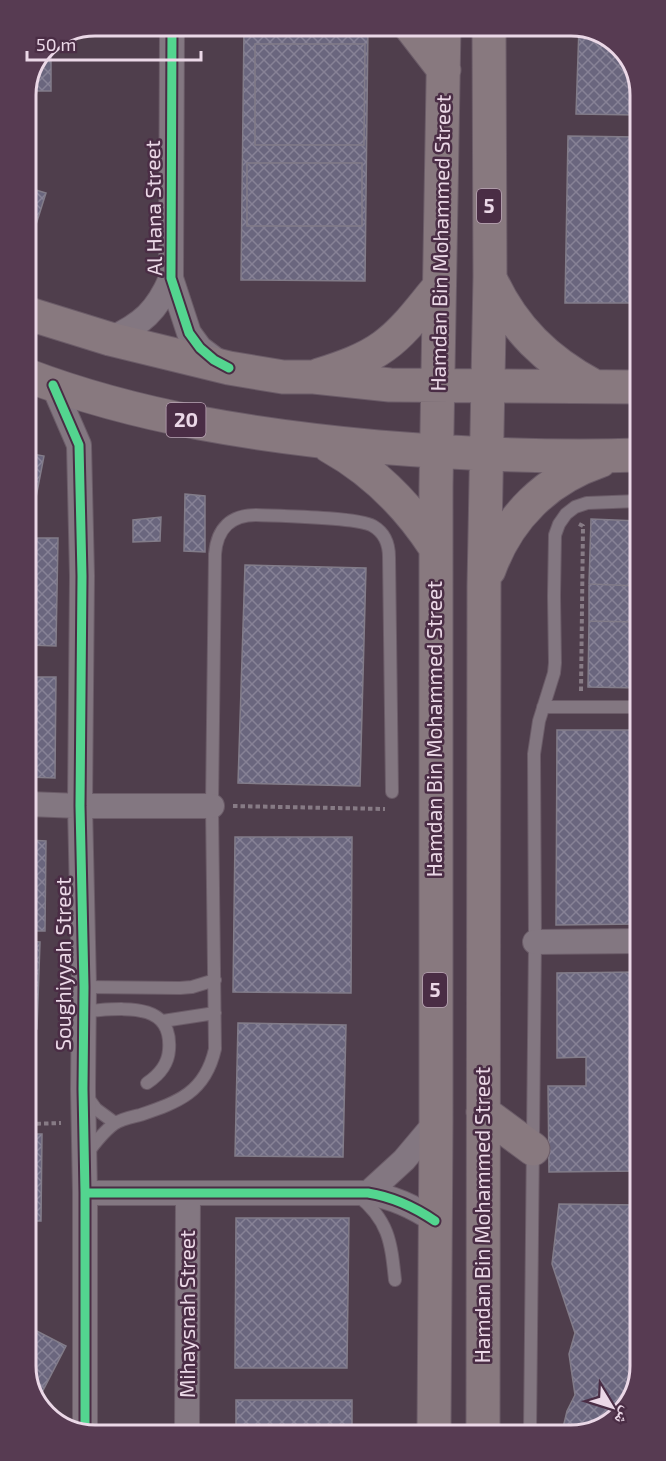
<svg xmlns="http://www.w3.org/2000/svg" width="666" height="1461" font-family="'Exo 2','Noto Naskh Arabic',sans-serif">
<defs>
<pattern id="building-cross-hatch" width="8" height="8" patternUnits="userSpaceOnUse" patternTransform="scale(1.5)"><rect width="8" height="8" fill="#6a667e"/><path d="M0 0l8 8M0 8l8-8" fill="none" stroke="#878296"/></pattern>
</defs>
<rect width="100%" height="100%" fill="#4f3e4c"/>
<path fill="url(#building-cross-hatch)" stroke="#827c89" stroke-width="1.5" d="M244 26H368L365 281 241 280Z
M267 26H345V32H267Z
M579 27 613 40 637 73V115L576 114Z
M51 44V91H26L46 46Z
M255 44H365L364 145H255Z
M568 136 637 137V303H565Z
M247 163H362V226H247Z
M26 187 46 193 27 253H26Z
M27 453 44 456 32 518 27 517Z
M185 494 205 496V552L184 551Z
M161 517 160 541 133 542V520Z
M591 519 638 521V586L589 584Z
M27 538H58L56 646 27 645Z
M245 565 366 568 360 786 238 783Z
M589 584 638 586V622L589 621Z
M589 621 638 622V688L588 687Z
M27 677H56L55 778 28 777Z
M557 730H639V924L556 925Z
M235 837H352L351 993 233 992Z
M28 840 46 841 45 931H28Z
M28 941 40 942 37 1029H28Z
M639 972 640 1057H629V1087H640V1171L549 1172 548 1086H586V1057L557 1058V973Z
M238 1023 346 1025 343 1157 235 1156Z
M28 1038H29V1122Z
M29 1134H42L41 1221H29Z
M559 1204 640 1205V1366L629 1405 593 1432H562L567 1411 575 1395 569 1354 575 1333 552 1264Z
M236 1218H349L347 1368H235Z
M29 1327 66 1346 38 1400 29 1388Z
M236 1400H352V1433L236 1434Z"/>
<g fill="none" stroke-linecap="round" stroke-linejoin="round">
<defs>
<path id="service" d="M543 707H639
M84 987 180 988 192 987 215 980
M83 1011C117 1010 173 998 169 1050 168 1065 159 1075 147 1083
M163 1021 215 1013
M86 1095 96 1109 115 1123
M86 1155C94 1144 103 1132 114 1124 121 1119 132 1117 140 1115 178 1102 205 1093 215 1049L212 806 215 554C217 528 231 515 256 515 278 516 358 517 373 526 385 533 389 544 389 557L392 792
M357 1195C389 1220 391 1242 395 1280
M530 1432 535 942 534 754 539 721 554 673 555 663 554 596 555 535 559 524 566 514 575 507 587 503 638 501"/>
<path id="minor" d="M172 26 171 278 189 333 200 348 220 363
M110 339C142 324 157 311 171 278
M53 385 79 445 82 576 80 806 84 987 83 1089 85 1193V1433
M28 804 80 806H212
M535 942 639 941
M85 1193H368C393 1197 413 1206 435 1221
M368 1193 404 1160 436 1122
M187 1435 188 1193"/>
<path id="primary" d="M410 26 444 70
M491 280C513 328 547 361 594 386
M26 313 110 339 229 368 283 377H314L390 385 638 387
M26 375C139 418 259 436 378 447 465 454 551 458 638 455
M319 375C341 368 365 360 384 346 405 331 421 308 438 288
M329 446C374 471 407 504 435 547
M489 570C508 517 547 479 600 461
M483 1112 533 1149
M483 1432 484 586 490 277 489 26
M434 1433 436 1122V487L444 26"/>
</defs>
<use href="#service" stroke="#6b5c68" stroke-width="14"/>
<use href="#minor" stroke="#6b5c68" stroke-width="26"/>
<use href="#primary" stroke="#6b5c68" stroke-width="35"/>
<path stroke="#877b85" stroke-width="4" stroke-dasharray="4.5 3" stroke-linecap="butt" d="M579 524 583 526 581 691
M233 806 385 809
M29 1124 61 1123"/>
<use href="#service" stroke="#837781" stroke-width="12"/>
<use href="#minor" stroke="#837781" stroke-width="24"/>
<use href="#primary" stroke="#88797f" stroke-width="33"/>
<defs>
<path id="cycleway" d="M172 26 171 278 189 333 200 348 214 360 229 368
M53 385 79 445 82 576 80 806 84 987 83 1089 85 1193V1433
M85 1193H368C393 1197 413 1206 435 1221"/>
</defs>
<use href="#cycleway" stroke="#4a2d45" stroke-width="13"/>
<use href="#cycleway" stroke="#53d58f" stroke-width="9"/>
</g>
<g text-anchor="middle" stroke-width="5" stroke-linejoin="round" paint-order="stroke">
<g fill="#4a2d45" stroke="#bba5b6" stroke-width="1.5">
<rect x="477" y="189" width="24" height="34" rx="4.5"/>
<rect x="166.5" y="403" width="39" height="34" rx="4.5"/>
<rect x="423" y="973" width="24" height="34" rx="4.5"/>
</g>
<g font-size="20" font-weight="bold" fill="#ebd8e7">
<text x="489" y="213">5</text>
<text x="186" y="427">20</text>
<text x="435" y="997">5</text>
</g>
<g font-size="21" fill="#ebd8e7" stroke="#4a2d45">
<text transform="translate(154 208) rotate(-91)" y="7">Al Hana Street</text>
<text transform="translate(441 243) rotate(-89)" y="7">Hamdan Bin Mohammed Street</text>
<text transform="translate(435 729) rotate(-90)" y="7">Hamdan Bin Mohammed Street</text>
<text transform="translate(64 964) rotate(-90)" y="7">Soughiyyah Street</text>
<text transform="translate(483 1215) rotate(-90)" y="7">Hamdan Bin Mohammed Street</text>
<text transform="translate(188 1314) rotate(-90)" y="7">Mihaysnah Street</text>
</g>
</g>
<path d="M0 0H666V1461H0ZM95 36H571A59 59 0 0 1 630 95V1366A59 59 0 0 1 571 1425H95A59 59 0 0 1 36 1366V95A59 59 0 0 1 95 36Z" fill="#573b52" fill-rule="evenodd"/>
<path fill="none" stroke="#ebd8e7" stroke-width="3" d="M95 36H571A59 59 0 0 1 630 95V1366A59 59 0 0 1 571 1425H95A59 59 0 0 1 36 1366V95A59 59 0 0 1 95 36Z"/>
<g transform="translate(612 1407) rotate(128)" stroke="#4a2d45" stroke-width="4.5" paint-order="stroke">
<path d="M0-4.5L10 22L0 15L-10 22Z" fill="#ebd8e7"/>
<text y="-9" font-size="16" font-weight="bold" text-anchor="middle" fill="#ebd8e7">ش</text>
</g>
<path d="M27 51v9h174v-9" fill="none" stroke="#ebd8e7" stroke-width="3"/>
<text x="36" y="51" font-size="18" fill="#ebd8e7" stroke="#4a2d45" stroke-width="4.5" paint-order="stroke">50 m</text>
</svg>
